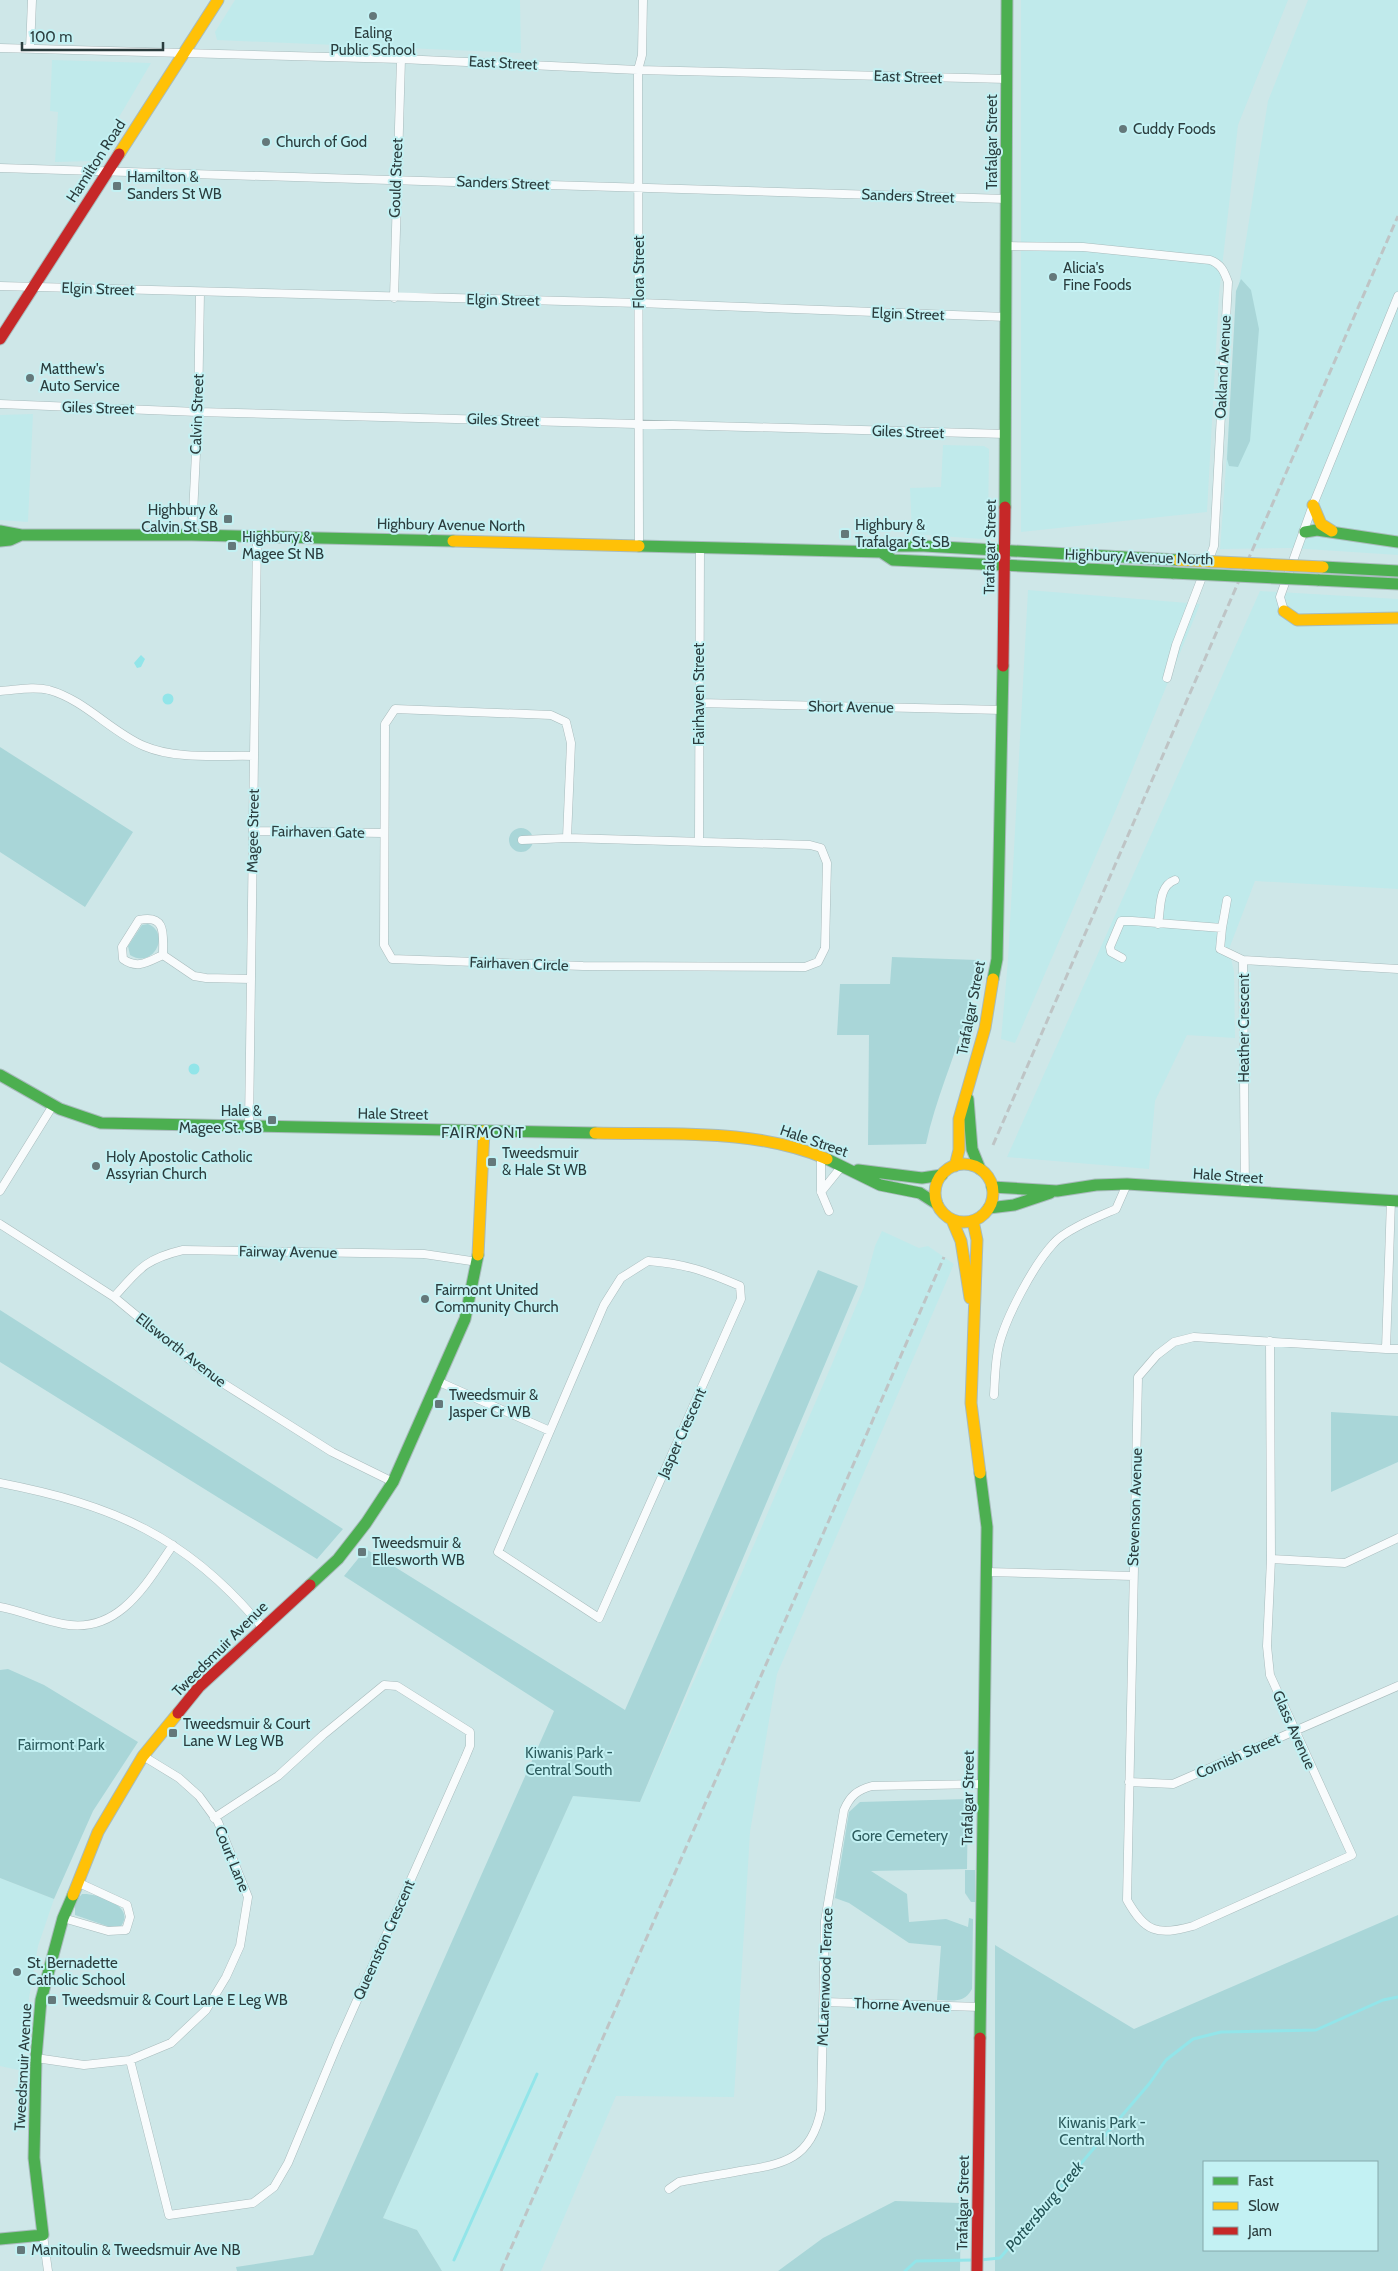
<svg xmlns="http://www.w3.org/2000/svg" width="1398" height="2271" font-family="Cabin,sans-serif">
<rect width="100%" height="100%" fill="#cee7e8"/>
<path fill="#c0eaeb" d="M235 0H520L521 53 217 40 215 32Z
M1021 0H1288L1238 125 1219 294 1207 512 1021 532Z
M1308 0H1398V555L1291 548 1220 549 1239 284 1268 101Z
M52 60 151 63 93 161 55 162 58 112 50 111Z
M33 414 28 522 0 520V415Z
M943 445 984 446 989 449 988 532 982 539 912 534 910 488 941 487Z
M1028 590 1200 604 1117 807 1015 1043 1001 1039 1008 960Z
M1260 591 1398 599V889L1255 881 1229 949 1234 972 1235 1038 1187 1035 1155 1101 1149 1169 1007 1157Z
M882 1231 919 1248 928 1246 954 1264 777 1674 750 1832 734 2097 616 2096 541 2271H442L417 2230 383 2218 573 1796 640 1802 737 1584 832 1364 864 1287 875 1246Z
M0 1878 54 1899 38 1946 29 1998 23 2071 0 2066Z"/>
<path fill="#a9d6d8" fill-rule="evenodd" d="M1241 279 1251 290 1259 329 1250 441 1238 467 1229 466 1227 459 1236 291Z
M0 747 133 832 85 907 0 852Z
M509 840a12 12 0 1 1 24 0a12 12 0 1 1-24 0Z
M148 924C171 933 154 970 130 955L128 946 142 925Z
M892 957 977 960C972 1024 939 1082 926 1144L868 1145 869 1035H837L840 984H890Z
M818 1270 858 1286 640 1802 573 1796 383 2218 417 2230 442 2271H237L236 2267 313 2255 554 1711 344 1576 366 1549 625 1710Z
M0 1310 343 1529 317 1559 0 1362Z
M1331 1412 1398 1416V1462L1331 1492Z
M8 1669 44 1685 138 1742 93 1811 54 1899 0 1878V1670Z
M968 1799 967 1869 871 1871 907 1894 909 1922 946 1919 968 1927 969 1918 973 1919 972 1989C964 2004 952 2000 937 2000L941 1946 909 1943 849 1903 835 1898 849 1812 860 1802Z
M965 1870H975V1902H971L965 1893Z
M82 1894C98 1893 136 1906 121 1926L110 1927 75 1915V1902Z
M1398 1915V2271H995V1945L1134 2029ZM1377 2162V2250H1204V2162Z
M895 2201 961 2203 960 2271H778L823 2238Z"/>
<path fill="#92e5e9" d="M141 655 145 659 141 667 137 668 134 663Z
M162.5 699a5.5 5.5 0 1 1 11 0a5.5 5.5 0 1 1-11 0Z
M188.5 1069a5.5 5.5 0 1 1 11 0a5.5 5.5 0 1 1-11 0Z"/>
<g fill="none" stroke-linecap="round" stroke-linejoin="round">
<path stroke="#92e5e9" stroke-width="3" d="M454 2260 537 2074
M980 2260 1000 2258 1149 2084 1166 2060 1193 2039 1221 2032 1316 2030 1383 2000 1398 1997
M905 2271 916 2261 974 2260"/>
<defs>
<path id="street" d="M0 48 401 59 638 70 1007 79
M30 49 32 0
M0 168 1006 199
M1006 246 1083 247 1210 260C1221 264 1224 271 1228 282L1214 546 1176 645 1167 678
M0 286 639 303 1006 317
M394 298 401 59
M0 404 198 412 1006 434
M192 535 198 412 200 292
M639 544 638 70 642 55 643 0
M1284 611 1280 597 1313 505 1398 296
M0 691C16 690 33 686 49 690 85 700 111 732 144 746 177 760 219 755 254 756
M699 703 1003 710
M253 831 383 833
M522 840 567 838 810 845 821 848 827 863 825 948 818 962 805 967 583 966 392 959 384 945 385 724 395 709 551 715 566 722 571 743 567 838
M699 842 700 547
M1158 924C1161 909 1158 886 1175 880
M1222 928 1227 900
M163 955C149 961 138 970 123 959L122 947 139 920C167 914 163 935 163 955L194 976 206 978 251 979
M1122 958 1111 952 1110 947 1121 921H1132L1222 928 1220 949 1243 960
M249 1126 257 536
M821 1157V1192L829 1211
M0 1191 52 1107
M821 1192 842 1166
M1245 1192 1243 960 1398 969
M0 1224 114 1297 202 1370 332 1452 393 1482
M648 1261C687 1264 705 1271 740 1286L741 1299 599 1618 498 1552 604 1305 621 1278Z
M114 1297C139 1269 145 1259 183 1250L424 1254 478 1262
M1270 1341 1271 1559 1267 1646 1270 1675 1352 1855 1193 1926C1157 1936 1145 1932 1127 1900L1138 1377 1157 1355 1174 1342 1194 1337 1386 1349H1398
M1386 1349 1391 1200
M437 1381 550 1431
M994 1395C995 1379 995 1361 999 1345 1006 1317 1033 1266 1053 1244 1064 1230 1100 1216 1116 1209L1127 1184
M0 1483C113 1505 187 1536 262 1627
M1271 1559 1345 1563 1398 1538
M986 1572 1133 1576
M0 1607C22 1611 41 1620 63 1624 119 1635 146 1584 173 1545
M1129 1782 1173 1784 1398 1686
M63 1918 108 1931 126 1930 130 1917 127 1905 77 1882
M824 2002 980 2007
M36 2058 84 2065 130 2060 171 2043 206 2010 226 1977 240 1946 248 1897 218 1822 199 1796 179 1778 143 1756
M130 2060 169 2215 253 2203 274 2187 288 2163 338 2043 465 1758 470 1746V1732L397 1686 384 1685 323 1735 278 1776 214 1818
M669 2189 679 2182C699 2178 719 2175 740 2171 783 2164 811 2160 821 2110L825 1921 844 1810C850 1796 857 1790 872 1786L983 1784
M43 2235 48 2271"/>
<path id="fast" d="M1005 507 1007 0
M0 531 21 535H192L453 541
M1305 532 1317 530 1398 542
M0 541 10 540 21 535
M639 546 881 552 893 546H924L1178 560
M881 552 893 560 1173 573
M1323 567 1398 571
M1318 580 1398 584
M993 979 997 959 1003 666
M0 1075 60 1109 101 1123 595 1133
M968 1099 972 1149 980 1169
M827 1159 880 1185 920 1193 937 1204
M858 1170 922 1178 942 1175
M992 1187 1057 1191 1096 1185 1127 1184 1398 1201
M989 1208 1014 1205 1050 1193
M980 1473 987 1527 980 2038
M310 1585 338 1559 366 1523 393 1482 465 1319 478 1255
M0 2239 43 2235 34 2158 36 2058 41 2000 63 1918 73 1895"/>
<path id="slow" d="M119 154 218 0
M1313 505 1321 524 1332 531
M453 541 639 546
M1284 611 1297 620 1398 618
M595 1133C672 1135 755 1128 827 1159
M935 1193a29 29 0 1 1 58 0a29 29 0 1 1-58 0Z
M955 1166 959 1150V1119L985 1028 993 979
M952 1220 961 1241 970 1298
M973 1221 977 1240 971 1403 980 1473
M478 1255 484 1131
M73 1895 98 1832 143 1756 178 1713"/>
<path id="jam" d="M0 339 119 154
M1003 666 1005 507
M178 1713 199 1687 310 1585
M977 2271 980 2038"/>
</defs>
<use href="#street" stroke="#a8bbbc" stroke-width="9"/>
<use href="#fast" stroke="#a8bbbc" stroke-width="13"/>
<use href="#slow" stroke="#a8bbbc" stroke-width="13"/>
<use href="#jam" stroke="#a8bbbc" stroke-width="13"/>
<use href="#street" stroke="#f8fbfc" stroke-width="8"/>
<use href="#fast" stroke="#4caf50" stroke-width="11"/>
<use href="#slow" stroke="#ffc107" stroke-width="11"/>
<use href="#jam" stroke="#c62828" stroke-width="11"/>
<path stroke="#bec4c5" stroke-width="3" stroke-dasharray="8 4" stroke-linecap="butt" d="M993 1145 1398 216
M501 2271 944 1257"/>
<defs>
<path id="fast-bridge" d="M1173 573 1318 580"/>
<path id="slow-bridge" d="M1178 560 1323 567"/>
</defs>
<use href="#fast-bridge" stroke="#a8bbbc" stroke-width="13" stroke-linecap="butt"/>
<use href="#slow-bridge" stroke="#a8bbbc" stroke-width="13" stroke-linecap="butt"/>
<use href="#fast-bridge" stroke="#4caf50" stroke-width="11"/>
<use href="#slow-bridge" stroke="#ffc107" stroke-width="11"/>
</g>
<g fill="#64787a" stroke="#c3f1f3" stroke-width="2">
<circle cx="373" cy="16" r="5"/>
<circle cx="1123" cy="129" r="5"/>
<circle cx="266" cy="142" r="5"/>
<rect x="112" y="181" width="10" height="10" rx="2.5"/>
<circle cx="1053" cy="277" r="5"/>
<circle cx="30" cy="378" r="5"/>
<rect x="223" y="514" width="10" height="10" rx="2.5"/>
<rect x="840" y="529" width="10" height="10" rx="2.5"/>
<rect x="227" y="541" width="10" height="10" rx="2.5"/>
<rect x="267" y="1115" width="10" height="10" rx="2.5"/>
<rect x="487" y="1157" width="10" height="10" rx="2.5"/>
<circle cx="96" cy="1166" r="5"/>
<circle cx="425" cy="1299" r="5"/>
<rect x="434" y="1399" width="10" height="10" rx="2.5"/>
<rect x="357" y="1547" width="10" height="10" rx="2.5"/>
<rect x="168" y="1728" width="10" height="10" rx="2.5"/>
<circle cx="17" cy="1972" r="5"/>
<rect x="47" y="1995" width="10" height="10" rx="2.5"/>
<rect x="16" y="2245" width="10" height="10" rx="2.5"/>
</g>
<g text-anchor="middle" stroke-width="4" stroke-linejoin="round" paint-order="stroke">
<g font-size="15" fill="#2b3d3e" stroke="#c3f1f3" text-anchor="start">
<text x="373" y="38" text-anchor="middle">Ealing<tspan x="373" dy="17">Public School</tspan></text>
<text x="1133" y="134">Cuddy Foods</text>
<text x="276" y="147">Church of God</text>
<text x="127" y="182">Hamilton &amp;<tspan x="127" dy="17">Sanders St WB</tspan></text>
<text x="1063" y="273">Alicia's<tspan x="1063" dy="17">Fine Foods</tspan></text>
<text x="40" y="374">Matthew's<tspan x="40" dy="17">Auto Service</tspan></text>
<text x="218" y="515" text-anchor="end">Highbury &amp;<tspan x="218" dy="17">Calvin St SB</tspan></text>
<text x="855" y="530">Highbury &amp;<tspan x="855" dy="17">Trafalgar St. SB</tspan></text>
<text x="242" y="542">Highbury &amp;<tspan x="242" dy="17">Magee St NB</tspan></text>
<text x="262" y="1116" text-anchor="end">Hale &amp;<tspan x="262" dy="17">Magee St. SB</tspan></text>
<text x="502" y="1158">Tweedsmuir<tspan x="502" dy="17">&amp; Hale St WB</tspan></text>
<text x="106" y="1162">Holy Apostolic Catholic<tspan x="106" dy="17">Assyrian Church</tspan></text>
<text x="435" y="1295">Fairmont United<tspan x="435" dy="17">Community Church</tspan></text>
<text x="449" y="1400">Tweedsmuir &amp;<tspan x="449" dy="17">Jasper Cr WB</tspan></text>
<text x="372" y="1548">Tweedsmuir &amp;<tspan x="372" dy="17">Ellesworth WB</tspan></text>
<text x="183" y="1729">Tweedsmuir &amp; Court<tspan x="183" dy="17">Lane W Leg WB</tspan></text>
<text x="27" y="1968">St. Bernadette<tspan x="27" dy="17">Catholic School</tspan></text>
<text x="62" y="2005">Tweedsmuir &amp; Court Lane E Leg WB</text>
<text x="31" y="2255">Manitoulin &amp; Tweedsmuir Ave NB</text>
</g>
<g font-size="15" fill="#2b3d3e" stroke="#c3f1f3">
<text transform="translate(503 63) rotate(3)" y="5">East Street</text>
<text transform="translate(908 77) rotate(2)" y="5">East Street</text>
<text transform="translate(992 142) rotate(-90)" y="5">Trafalgar Street</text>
<text transform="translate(96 161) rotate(-57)" y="5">Hamilton Road</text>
<text transform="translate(396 178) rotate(-88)" y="5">Gould Street</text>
<text transform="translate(503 183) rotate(2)" y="5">Sanders Street</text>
<text transform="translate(908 196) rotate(2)" y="5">Sanders Street</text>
<text transform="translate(639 272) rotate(-90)" y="5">Flora Street</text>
<text transform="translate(98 289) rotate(2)" y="5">Elgin Street</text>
<text transform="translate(503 300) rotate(1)" y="5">Elgin Street</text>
<text transform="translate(908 314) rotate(2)" y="5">Elgin Street</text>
<text transform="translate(1223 367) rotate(-87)" y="5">Oakland Avenue</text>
<text transform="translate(98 408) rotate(2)" y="5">Giles Street</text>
<text transform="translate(197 414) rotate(-88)" y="5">Calvin Street</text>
<text transform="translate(503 420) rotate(2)" y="5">Giles Street</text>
<text transform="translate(908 432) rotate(2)" y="5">Giles Street</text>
<text transform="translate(451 525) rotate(1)" y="5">Highbury Avenue North</text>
<text transform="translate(990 547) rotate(-89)" y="5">Trafalgar Street</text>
<text transform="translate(1139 557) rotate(2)" y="5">Highbury Avenue North</text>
<text transform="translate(699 694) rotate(-90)" y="5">Fairhaven Street</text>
<text transform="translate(851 707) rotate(1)" y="5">Short Avenue</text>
<text transform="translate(253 831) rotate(-89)" y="5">Magee Street</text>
<text transform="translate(318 832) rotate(1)" y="5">Fairhaven Gate</text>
<text transform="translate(519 964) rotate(2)" y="5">Fairhaven Circle</text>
<text transform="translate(971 1008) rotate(-79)" y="5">Trafalgar Street</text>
<text transform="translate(1244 1028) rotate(-90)" y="5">Heather Crescent</text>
<text transform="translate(393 1114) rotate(1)" y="5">Hale Street</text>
<text transform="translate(814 1141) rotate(19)" y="5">Hale Street</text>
<text transform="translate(1228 1176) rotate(4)" y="5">Hale Street</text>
<text transform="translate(288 1252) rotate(1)" y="5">Fairway Avenue</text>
<text transform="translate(181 1350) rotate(38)" y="5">Ellsworth Avenue</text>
<text transform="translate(682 1433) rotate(-66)" y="5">Jasper Crescent</text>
<text transform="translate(1135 1507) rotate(-88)" y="5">Stevenson Avenue</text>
<text transform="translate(220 1649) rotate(-45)" y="5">Tweedsmuir Avenue</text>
<text transform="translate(1294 1730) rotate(66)" y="5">Glass Avenue</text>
<text transform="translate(1238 1756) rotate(-24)" y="5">Cornish Street</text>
<text transform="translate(968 1798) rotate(-89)" y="5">Trafalgar Street</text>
<text transform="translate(232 1859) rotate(68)" y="5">Court Lane</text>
<text transform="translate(384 1940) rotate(-66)" y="5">Queenston Crescent</text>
<text transform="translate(825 1977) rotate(-88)" y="5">McLarenwood Terrace</text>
<text transform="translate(902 2005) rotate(2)" y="5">Thorne Avenue</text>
<text transform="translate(23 2067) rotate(-87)" y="5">Tweedsmuir Avenue</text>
<text transform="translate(963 2203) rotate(-89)" y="5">Trafalgar Street</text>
</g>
<g font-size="15" fill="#2d5c5e" stroke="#c3f1f3">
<text x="61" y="1750">Fairmont Park</text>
<text x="569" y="1758">Kiwanis Park -<tspan x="569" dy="17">Central South</tspan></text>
<text x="900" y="1841">Gore Cemetery</text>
<text x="1102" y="2128">Kiwanis Park -<tspan x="1102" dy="17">Central North</tspan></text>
</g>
<g font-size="16" letter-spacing="1" fill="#2b3d3e" stroke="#c3f1f3">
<text x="483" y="1138">FAIRMONT</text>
</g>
<g font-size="16" font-style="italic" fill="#235355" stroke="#c3f1f3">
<text transform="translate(1044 2206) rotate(-50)" y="6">Pottersburg Creek</text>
</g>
</g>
<rect x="1203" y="2161" width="175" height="90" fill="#c3f1f3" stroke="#86a9ab"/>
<rect x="1213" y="2177" width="25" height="8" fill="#4caf50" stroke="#86a9ab"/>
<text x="1248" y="2186" font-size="15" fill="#2b3d3e">Fast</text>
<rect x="1213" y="2202" width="25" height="8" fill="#ffc107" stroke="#86a9ab"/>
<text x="1248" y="2211" font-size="15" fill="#2b3d3e">Slow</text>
<rect x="1213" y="2227" width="25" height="8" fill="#c62828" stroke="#86a9ab"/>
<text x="1248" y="2236" font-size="15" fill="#2b3d3e">Jam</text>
<path d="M22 42v8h141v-8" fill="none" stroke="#2b3d3e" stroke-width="2.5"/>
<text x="30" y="42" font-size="15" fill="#2b3d3e" stroke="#c3f1f3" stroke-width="4" paint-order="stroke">100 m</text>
</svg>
